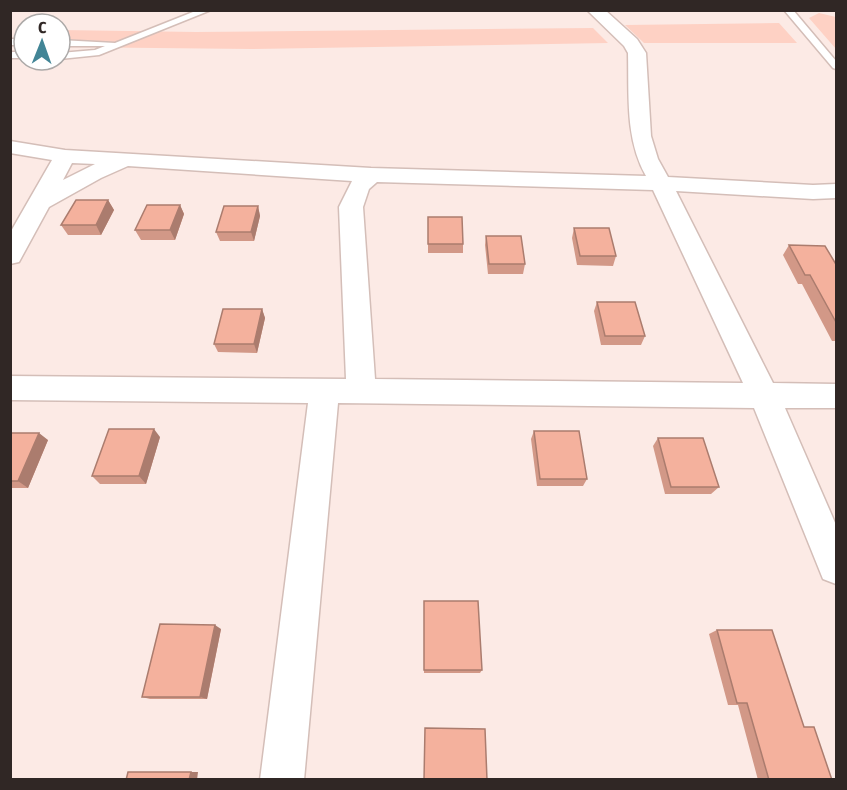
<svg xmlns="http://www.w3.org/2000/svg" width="847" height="790" font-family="'Fira Sans Condensed',sans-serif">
<rect width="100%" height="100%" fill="#fceae5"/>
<path fill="#fed1c4" d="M819 13 836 17V49L809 18Z
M779 23 797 43H644L625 25Z
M593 28 608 43 251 49 60 47V30L196 32Z"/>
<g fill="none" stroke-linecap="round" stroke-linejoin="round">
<defs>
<path id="lane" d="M198 10H211L99 55 60 59V53L95 50 105 46H60V40L115 43Z
M784 10H793L836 61V69L833 68Z
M10 39H24V45H10Z
M10 52H24V58H10Z"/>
<path id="street" d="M587 10H605L637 39 646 53 651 136 658 159 668 177 813 185 836 184V198L813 199 676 191 773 383 836 384V408H785L836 525V584L823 579 754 408 338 403 304 780H260L308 403 10 400V376L346 379 339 207 352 181 128 166 101 178 49 207 19 262 10 264V233L52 160 10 153V141L65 150 371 168 646 176C625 139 629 95 628 53L624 46ZM72 163 95 164 63 180ZM377 182 653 190 743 383 375 379 363 207 369 189Z"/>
</defs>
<use href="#lane" stroke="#d4beb8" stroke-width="3"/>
<use href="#street" stroke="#d4beb8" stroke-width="3"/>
<use href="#lane" fill="#fff" fill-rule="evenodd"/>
<use href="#street" fill="#fff" fill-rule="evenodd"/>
</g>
<path fill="#d29887" d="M108 200 114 210 101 235H68L61 225Z
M180 205 184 214 175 240H141L135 230Z
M258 206 260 216 254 241H220L216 232Z
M428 217 463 244V253H428Z
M574 228 616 256 613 266 577 265 572 238Z
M486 236 525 264 523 274H488L485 245Z
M789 245 837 266V341H832L802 284H798L783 255Z
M597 302 645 336 641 345H601L594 311Z
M262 309 265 318 257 353 218 352 214 344Z
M534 431 587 479 583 486H537L531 439Z
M10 433 48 440 28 488H10Z
M160 437 146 484H100L92 476Z
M658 438 719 487 711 494H665L653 446Z
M424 601 482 670 480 673H424Z
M221 629 207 699H150L142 697Z
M717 630 804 727 832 780H758L738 705H728L709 634Z"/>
<path fill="#ab7c6e" d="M108 200 114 210 101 235 96 225Z
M180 205 184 214 175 240 170 230Z
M258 206 260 216 254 241 251 232Z
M262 309 265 318 257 353 254 344Z
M154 429 160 437 146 484 139 476Z
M39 433 48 440 28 488 18 481Z
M215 625 221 629 207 699 200 697Z
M191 772H198L197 780H189Z"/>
<path fill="#f4b19d" stroke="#ab7c6e" stroke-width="1.5" d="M76 200H108L96 225H61Z
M147 205H180L170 230H135Z
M224 206H258L251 232H216Z
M428 217H462L463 244H428Z
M574 228H609L616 256H580Z
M486 236H521L525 264H489Z
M789 245 825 246 837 266V324L810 275H805Z
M597 302H635L645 336H605Z
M223 309H262L254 344H214Z
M109 429H154L139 476H92Z
M534 431H579L587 479H540Z
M10 433H39L18 481H10Z
M658 438H703L719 487H671Z
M424 601H478L482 670H424Z
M160 624 215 625 200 697H142Z
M717 630H772L804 727H814L832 780H769L747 703H737Z
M425 728 485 729 487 780H424Z
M128 772H191L189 780H126Z"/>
<rect width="847" height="790" fill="none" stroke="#302725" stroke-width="24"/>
<g transform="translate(42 42) rotate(1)"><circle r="28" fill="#ffffff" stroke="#aca9a8" stroke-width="1.5"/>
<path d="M0-4.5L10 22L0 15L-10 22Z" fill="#428596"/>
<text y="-9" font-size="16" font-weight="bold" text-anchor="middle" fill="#302725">С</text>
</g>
</svg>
